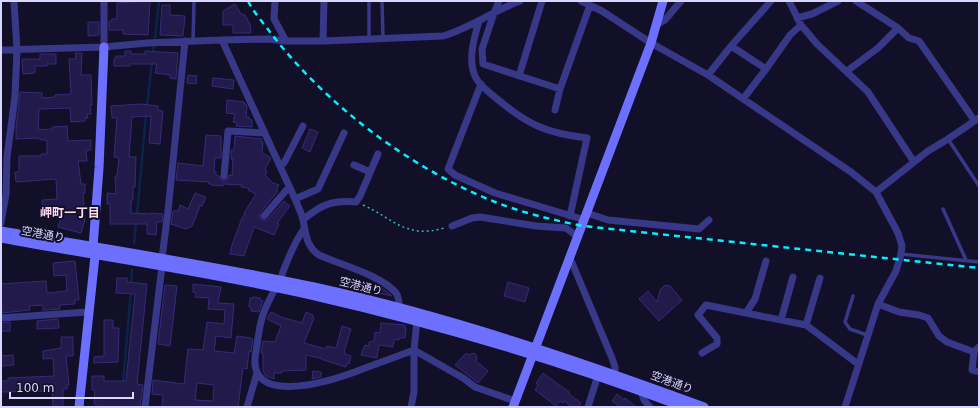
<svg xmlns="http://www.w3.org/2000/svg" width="980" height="408" font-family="'DejaVu Sans','Noto Sans JP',sans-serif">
<rect width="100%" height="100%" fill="#120f28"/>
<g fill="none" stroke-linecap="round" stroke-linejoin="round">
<path stroke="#0a254c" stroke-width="2.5" d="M155 39 159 1
M153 54 154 44
M147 107 152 61
M137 215 146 114
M134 244 136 222
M131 284 132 270
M123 384 131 291"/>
</g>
<path fill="#211a4a" stroke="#372b77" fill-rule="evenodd" d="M150 1 148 35 123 34V30H109V21H112V19H117V3Z
M235 4 241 14 245 15 250 24 251 33H233V25H223V11Z
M162 5H170V15L185 16 183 36 160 35Z
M88 22H99V35L88 36Z
M125 51H131V54H145V51L178 53 176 79 170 78V75L155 73 157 64H130V66H114V60L116 56H125Z
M75 53H82L81 75H91L92 105H90L91 114H87L88 118H85V121L71 122 70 108 39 109 38 130 52 129V127L67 126 68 141 91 140V150H86L87 161H78L81 184H85V193H83L85 220 81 233 58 227 64 209 43 211 42 200 57 199 56 179 16 182 15 172H19V156H41V154H47V141L36 138 16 139V127L20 92 42 93V98L55 97V95L71 94 69 59H76Z
M40 54H56V64H47V66H35V73L23 74 22 59H40Z
M188 75 197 76 196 84 187 83Z
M213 78 234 80 233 89 212 86Z
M227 100 244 102V104H246L247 107 246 117H249V119L252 120V127L236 126 237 123 233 122 235 114 226 113Z
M141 104 158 106V110L163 111 160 144 149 143 151 116 132 117 129 157H136L135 187H133V200H131V213L151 214V213L163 214 162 222H157L156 235 147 234V224H110V204H107V193L116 194 115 176H117L119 158 114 157 117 118H112L111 106Z
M310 129 318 132 310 152 302 148Z
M206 135 221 136V158H215L214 172H216V175L219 176 221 180 224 181 228 179 229 175 232 176 233 159H231V150H234L235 136 262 139 261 142H263L262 153 271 158 265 169 267 171 265 175 273 183 279 185 276 190 278 191 260 213 259 218 263 221 267 220 284 201 290 206 277 223 279 224 274 235 254 227 244 256 230 254 232 245 242 218 245 214 244 213 256 194 248 190 249 188 241 187 242 185 223 184V186L211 185V184H209V182L176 180 178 163 203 166Z
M195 193 206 197 202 206H200L192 226 186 229 171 224 173 211H178L180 205 188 209Z
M75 261 79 300H75V304L60 305V309L43 310V305L29 306 30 310 2 313 1 284 46 281 47 293 67 291 66 275 54 276 53 263Z
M117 278H127V282L147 284 137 384 143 385 140 407H96V404H94L95 390H92V376H104V381H126L135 294 116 293Z
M508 282 529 288 525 302 504 296Z
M193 284 221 287 218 303 234 304 231 338 216 336 214 351 234 353 237 336 251 338V339H253L251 352 249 351 247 369 243 368 238 407H162L163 395 152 394 153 380 184 384 188 349 203 350 207 322 224 324 225 310 208 309 209 298 195 297 196 293 193 292ZM197 383 214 385 213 401 195 400Z
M376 284 386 291 392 296 373 292Z
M165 285 177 286 170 346 158 344Z
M665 285 670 286 682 300 659 321 639 299 648 291 657 302 660 290Z
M253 297 260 298V300L263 301 259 312 251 311V308L249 307 250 298H253Z
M271 312 281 317 302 323 306 312 313 315V317L314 318 304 343 326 349 327 346 336 348 342 326 351 329 344 352H345V354L351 356 349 364 347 363 346 367 323 360V359L306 355V370L282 371V373H274V379L266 376 263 371V353H261L263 341 275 342 281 326 267 319Z
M58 319 59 328 37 329V321Z
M104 320H113V328H119L118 362 94 363V357L104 356Z
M10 322V331H1V323Z
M381 323 405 325V328H406L405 338H399V340L394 339 393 347 379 345 377 358 361 355 365 345 369 346V342L374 341 375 332 380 333Z
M61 337H73V356H66L69 385H67V389H63V407H53L52 391 1 392V381H8V378L54 376 53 358 43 359V351L61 348Z
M466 353 468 355 474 353 477 356 476 361 488 371 478 383 455 365Z
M13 355 14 365 1 366V356Z
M313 371 321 372V377L312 379Z
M543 373 569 392V394L581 403 578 407H572L564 401 563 403 560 401 556 406 535 390 538 385 536 383Z
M617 394 624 400 625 398 636 407H618L619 406 612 401Z"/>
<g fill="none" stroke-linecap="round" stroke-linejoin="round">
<path stroke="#2abfaf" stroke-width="1.5" stroke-dasharray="2 3" stroke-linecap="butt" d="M363 205C394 219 406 239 444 228"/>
<path stroke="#383889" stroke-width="3.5" d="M369 1V39
M382 1 383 38
M193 42 194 1
M948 139 979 186
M943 209 966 260
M901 254 979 262
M853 296 845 322 850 329 867 335"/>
<path stroke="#383889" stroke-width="7" d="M104 1V47
M275 1 274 19 286 41
M499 1 494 13 482 49 483 64 560 89
M581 1 602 11 651 43 708 75 851 172 876 192 898 233 902 246 901 254 896 271 878 304 845 407
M789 1 801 25 817 44 868 92 914 162
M856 1 898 28 909 38 919 41 974 120
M797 18 812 14 838 1
M479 21C474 38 467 62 476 78 480 86 489 92 496 98 528 125 546 133 587 138L570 216
M656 25 665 20 681 1
M222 40 295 199C297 204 300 210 302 216 306 231 305 246 319 255 341 265 381 275 396 293 399 297 399 303 400 308
M323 41 324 1
M731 46 766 69
M1 50 104 47 147 43 222 40 268 39 286 41H323L443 36C470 28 493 11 520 1
M847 71 878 48 898 28
M708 75 731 46 771 1
M519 76 542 1
M481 84 448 169 455 175 495 193 585 220
M743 99 766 69 790 35 801 25
M555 110 560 89 590 5
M354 165 370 172
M280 166 284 163 303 126
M224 176 228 131 264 133
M876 192 928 151 948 139 979 118
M295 199 318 189 344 133
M587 213 608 220 699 229 709 220
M264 216 289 187
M303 220C320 205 332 200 356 202L360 196 378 154
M1 223 6 194 7 157 15 96 17 50 14 1
M452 226 472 218 480 217 536 226 566 228 578 237
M162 258 168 211 185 41
M570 258 612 358 615 367V374
M280 280C286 263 293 244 304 229
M276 287C271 297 265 307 262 318 259 328 258 340 256 351 244 408 329 382 360 370 378 363 396 357 414 350L463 378 475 387 515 401
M878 304 899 312 919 315 928 318 939 336 947 342 974 352
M746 313 755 299 766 261
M1 318 88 312
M781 320 793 277
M806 325 820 278
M979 347 974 352 972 370 979 372
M702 353 717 344V338L698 315 706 305 806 325 858 364
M641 391 644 400 650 407
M145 407 162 266
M247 407 257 373
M411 407 414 392V350L417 320
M588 407 598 375"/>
<path stroke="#6d70ff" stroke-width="9" d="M1 231C105 249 210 265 314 287 447 316 576 360 704 407
M1 238C104 257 209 272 311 295 438 324 562 361 684 407
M79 407 95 256 93 247 99 168 104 47
M513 407 651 43 663 1"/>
<path stroke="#02f1ff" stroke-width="2.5" stroke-dasharray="6 5" stroke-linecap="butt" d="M248 1C253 11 260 19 267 28 322 102 409 168 495 202 523 213 553 220 583 226L979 268"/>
</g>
<g text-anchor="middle" stroke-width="4" stroke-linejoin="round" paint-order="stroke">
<g font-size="11" fill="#d9d6ff" stroke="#120f28">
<text transform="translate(43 234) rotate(10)" y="4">空港通り</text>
<text transform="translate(361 286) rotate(14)" y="4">空港通り</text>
<text transform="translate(672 382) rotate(20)" y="4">空港通り</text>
</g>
<g font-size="12" font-weight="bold" fill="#ffd8f2" stroke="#120f28">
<text x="70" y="217">岬町一丁目</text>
</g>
</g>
<rect width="980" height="408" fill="none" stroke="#d9d6ff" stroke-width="4"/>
<path d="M10 392v6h123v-6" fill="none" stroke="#d9d6ff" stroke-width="2"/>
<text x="16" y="392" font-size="12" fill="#d9d6ff" stroke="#120f28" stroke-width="3" paint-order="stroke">100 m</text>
</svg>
